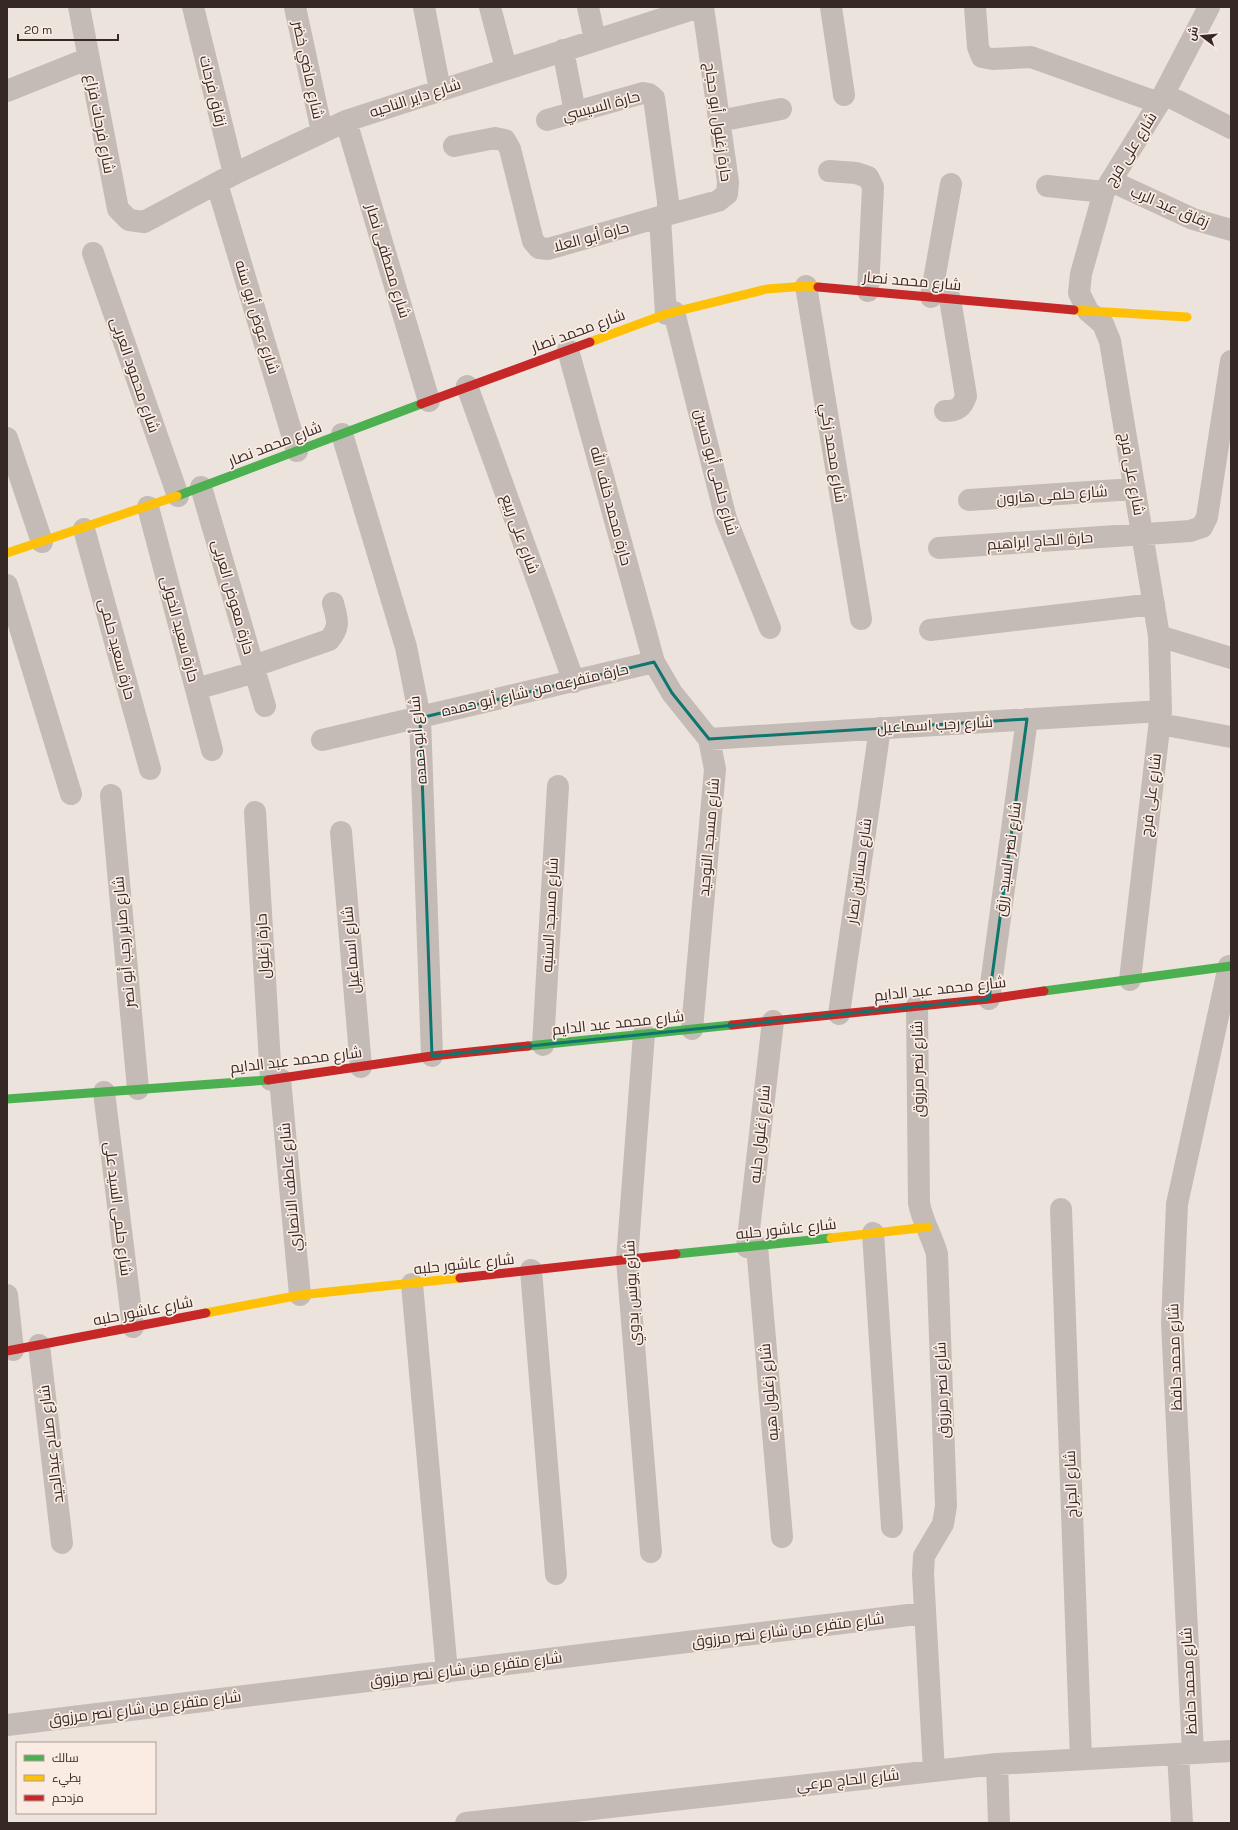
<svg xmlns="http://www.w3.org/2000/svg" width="1238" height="1830" font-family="'Space Grotesk',Cairo,sans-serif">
<rect width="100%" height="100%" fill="#ece3dd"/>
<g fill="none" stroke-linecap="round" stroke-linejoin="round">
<path stroke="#c4bbb6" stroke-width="22" d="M79 7 118 209 129 220 144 222 234 174 346 121 699 7
M193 7 234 174
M295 7 322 132
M424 7 440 90
M490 7 506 68
M588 7 595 40
M831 7 844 95
M975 7 978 47 982 57 993 59 1031 57 1159 103
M563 50 575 112
M7 91 87 59
M1164 94 1231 128
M346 121 429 401
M719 121 781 109
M454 146 495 138 505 140 510 149 533 241 539 248 548 249 663 216 668 210V201L654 98 649 94 643 93 547 120
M829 171 856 173 868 177 873 187 868 291
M1111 181 1193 219 1231 230
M217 184 297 451
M1047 186 1104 192
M663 216 718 201 727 194 728 182 703 7
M660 218 666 314
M93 253 178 496
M806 286 861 619
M931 297 951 184
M674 312 726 519 770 628
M568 350 654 662 672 693 709 739 715 769 692 1029
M467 386 574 682
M945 411C957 411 962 408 966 396L950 299
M342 434 406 647 420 718 432 1056
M7 438 42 542
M201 487 265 706
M969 500 1134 489
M148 507 212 750
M84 529 150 769
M939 548 1190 531 1202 527 1207 517 1231 361
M7 585 71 794
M930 630 1154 604
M1159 636 1231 658
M254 666 329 640C341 626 337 619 333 603
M196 689 255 672
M1160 724 1231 737
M709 739 1161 711
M322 740 654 662
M111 795 138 1089
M255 812 271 1080
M341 832 361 1067
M1130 980 1161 711 1159 636 1110 341 1103 324 1088 311 1079 293 1081 274 1104 192 1159 103 1209 7
M989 999 1027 719
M917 1006 919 1203C922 1221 932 1236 937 1254L946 1506 943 1524 924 1556 923 1574 934 1771
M839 1014 880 728
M644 1034 627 1260 651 1552
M543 1045 558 786
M280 1079 300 1295
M104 1092 133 1327
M1061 1209 1081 1759
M873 1233 892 1527
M757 1246 782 1537
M747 1247 773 1021
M531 1270 556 1574
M412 1284 447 1672
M7 1295 13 1350
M39 1345 62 1543
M7 1725 925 1613
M1193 1753 1172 1323 1177 1204 1229 966
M1178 1754 1182 1823
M997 1764 999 1823
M466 1823 997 1764 1231 1751"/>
<path stroke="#4caf50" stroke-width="9" d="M177 496 421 404
M1044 991 1231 966
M528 1046 732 1025
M7 1099 268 1080
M676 1254 831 1238"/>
<path stroke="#ffc107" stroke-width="9" d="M1074 310 1187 317
M590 342 666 314 767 289 806 286 818 287
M7 553 177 496
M831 1238 928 1227
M206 1313 300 1295 460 1278"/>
<path stroke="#c62828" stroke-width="9" d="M818 287 1074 310
M421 404 590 342
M732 1025 989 999 1044 991
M268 1080 432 1056 528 1046
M460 1278 676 1254
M7 1351 206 1313"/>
</g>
<path fill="none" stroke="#0f766e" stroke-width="3" stroke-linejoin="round" d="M654 662 672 693 709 739 1027 719 989 999 432 1056 420 718Z"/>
<g text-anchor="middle" stroke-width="3.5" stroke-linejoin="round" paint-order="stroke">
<g font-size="15" fill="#352825" stroke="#faece3">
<text transform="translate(308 70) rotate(78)" y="5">شارع ماضي خضر</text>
<text transform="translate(213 91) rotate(76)" y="5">زقاق فرحات</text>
<text transform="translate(415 98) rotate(-18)" y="5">شارع داير الناحيه</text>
<text transform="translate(601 106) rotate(-15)" y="5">حارة السيسي</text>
<text transform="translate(718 122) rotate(82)" y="5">حارة زغلول أبو حجاج</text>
<text transform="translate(100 124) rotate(79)" y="5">شارع فرحات فزاع</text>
<text transform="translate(1131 149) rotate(-58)" y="5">شارع على فرج</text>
<text transform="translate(1170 207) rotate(23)" y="5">زقاق عبد الرب</text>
<text transform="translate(591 237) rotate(-15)" y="5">حارة أبو العلا</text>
<text transform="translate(388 261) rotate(73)" y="5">شارع مصطفى نصار</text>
<text transform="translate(912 281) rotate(5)" y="5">شارع محمد نصار</text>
<text transform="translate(257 317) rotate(73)" y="5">شارع عوض أبو سنه</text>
<text transform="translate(578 331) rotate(-20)" y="5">شارع محمد نصار</text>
<text transform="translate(135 375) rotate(71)" y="5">شارع محمود العربى</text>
<text transform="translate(275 444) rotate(-21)" y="5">شارع محمد نصار</text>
<text transform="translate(833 453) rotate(81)" y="5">شارع محمد زكي</text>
<text transform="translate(716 472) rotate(75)" y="5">شارع حلمى أبو حسين</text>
<text transform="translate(1132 474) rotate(80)" y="5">شارع على فرج</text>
<text transform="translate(1052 495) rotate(-4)" y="5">شارع حلمى هارون</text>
<text transform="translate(611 506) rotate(75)" y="5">حارة محمد خلف الله</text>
<text transform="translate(520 534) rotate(70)" y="5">شارع على ربيع</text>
<text transform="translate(1040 541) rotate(-4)" y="5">حارة الحاج ابراهيم</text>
<text transform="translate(233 597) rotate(74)" y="5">حارة معوض العربى</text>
<text transform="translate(180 629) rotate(75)" y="5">حارة سعيد الخولى</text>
<text transform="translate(117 649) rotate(75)" y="5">حارة سعيد حلمى</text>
<text transform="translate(535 690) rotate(-13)" y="5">حارة متفرعه من شارع أبو حمده</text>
<text transform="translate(935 725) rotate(-3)" y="5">شارع رجب اسماعيل</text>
<text transform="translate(418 740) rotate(-95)" y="5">شارع أبو حمده</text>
<text transform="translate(1151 795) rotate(-83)" y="5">شارع على فرج</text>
<text transform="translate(709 837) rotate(-85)" y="5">شارع مسجد التوحيد</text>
<text transform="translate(1008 859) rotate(-82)" y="5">شارع نصر السيد رزق</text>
<text transform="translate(859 871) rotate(-82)" y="5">شارع حسانين نصار</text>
<text transform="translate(550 915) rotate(-87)" y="5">شارع مسجد السنيه</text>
<text transform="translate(124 942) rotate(-95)" y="5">شارع صابر رجب أبو نصر</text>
<text transform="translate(263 946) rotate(-93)" y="5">حارة زغلول</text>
<text transform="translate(351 950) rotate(-95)" y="5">شارع اسماعيل</text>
<text transform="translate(940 989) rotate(-6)" y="5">شارع محمد عبد الدايم</text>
<text transform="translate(618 1023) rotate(-6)" y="5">شارع محمد عبد الدايم</text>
<text transform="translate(296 1060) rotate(-7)" y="5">شارع محمد عبد الدايم</text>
<text transform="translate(918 1069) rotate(-91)" y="5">شارع نصر مرزوق</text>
<text transform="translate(760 1134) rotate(-84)" y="5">شارع زغلول حلبه</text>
<text transform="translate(290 1187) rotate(-95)" y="5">شارع عاطف الانصاري</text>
<text transform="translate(118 1209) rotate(83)" y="5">شارع حلمى السيد على</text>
<text transform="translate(786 1229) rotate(-6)" y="5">شارع عاشور حلبه</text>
<text transform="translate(464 1264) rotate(-6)" y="5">شارع عاشور حلبه</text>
<text transform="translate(632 1293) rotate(-93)" y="5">شارع يونس بدوي</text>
<text transform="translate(143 1311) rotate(-11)" y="5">شارع عاشور حلبه</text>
<text transform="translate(1175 1357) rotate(-92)" y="5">شارع محمد حافظ</text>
<text transform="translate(942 1390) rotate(-92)" y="5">شارع نصر مرزوق</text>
<text transform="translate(769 1392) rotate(-95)" y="5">شارع زغلول هبه</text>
<text transform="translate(51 1444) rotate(-97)" y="5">شارع صلاح عبدالجيد</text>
<text transform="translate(1071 1484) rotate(-92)" y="5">شارع الجراج</text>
<text transform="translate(788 1630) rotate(-7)" y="5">شارع متفرع من شارع نصر مرزوق</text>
<text transform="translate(466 1669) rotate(-7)" y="5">شارع متفرع من شارع نصر مرزوق</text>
<text transform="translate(1189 1681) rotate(-93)" y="5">شارع محمد حافظ</text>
<text transform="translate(145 1708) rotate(-7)" y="5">شارع متفرع من شارع نصر مرزوق</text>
<text transform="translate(848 1780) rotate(-6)" y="5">شارع الحاج مرعي</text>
</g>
</g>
<rect width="1238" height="1830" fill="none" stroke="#352825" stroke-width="16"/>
<rect x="16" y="1742" width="140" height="72" fill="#faece3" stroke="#ab9e97"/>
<rect x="24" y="1755" width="20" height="6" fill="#4caf50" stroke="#ab9e97"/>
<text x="52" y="1762" font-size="12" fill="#352825">سالك</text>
<rect x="24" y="1775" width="20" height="6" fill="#ffc107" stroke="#ab9e97"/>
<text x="52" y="1782" font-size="12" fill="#352825">بطيء</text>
<rect x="24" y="1795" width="20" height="6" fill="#c62828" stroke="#ab9e97"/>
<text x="52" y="1802" font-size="12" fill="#352825">مزدحم</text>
<g transform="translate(1202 36) rotate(286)" stroke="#faece3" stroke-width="3" paint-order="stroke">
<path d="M0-3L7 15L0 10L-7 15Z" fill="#352825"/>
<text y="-6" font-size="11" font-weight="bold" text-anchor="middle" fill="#352825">ش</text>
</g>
<path d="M18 34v6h100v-6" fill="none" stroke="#352825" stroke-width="2"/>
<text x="24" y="34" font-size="12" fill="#352825" stroke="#faece3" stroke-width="3" paint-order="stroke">20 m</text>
</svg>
